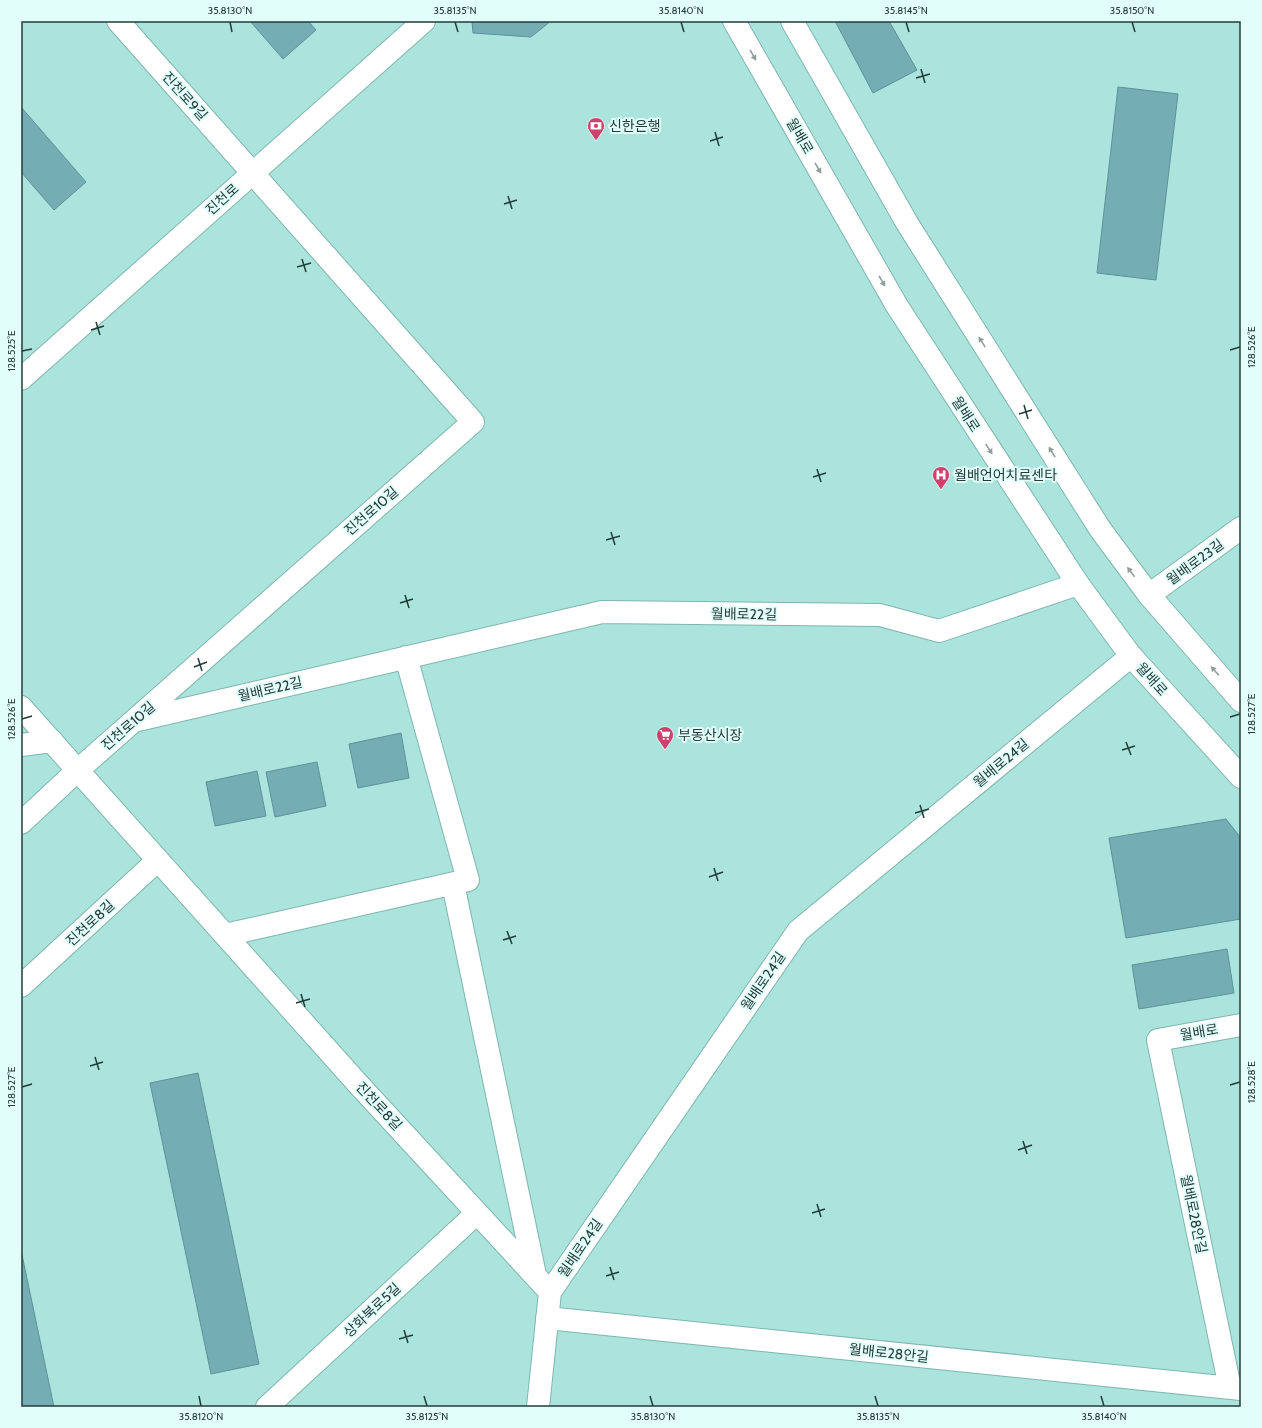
<svg xmlns="http://www.w3.org/2000/svg" width="1262" height="1428" font-family="Cabin,'Noto Sans KR',sans-serif">
<rect width="100%" height="100%" fill="#aae4dc"/>
<path fill="#75adb5" stroke="#5b939a" d="M250 21H308L316 30 283 59Z
M472 21H551L531 37 473 33Z
M835 21H889L917 70 873 93Z
M1118 87 1178 94 1156 280 1097 273Z
M21 107 86 182 54 210 21 172Z
M401 733 409 778 358 788 349 744Z
M317 762 326 806 275 817 266 772Z
M257 771 266 816 215 826 206 782Z
M1226 819 1241 838V919L1126 938 1109 838Z
M1227 949 1234 993 1139 1009 1132 965Z
M198 1073 259 1364 211 1374 150 1083Z
M21 1250 54 1407H21Z"/>
<g fill="none" stroke-linecap="round" stroke-linejoin="round">
<defs>
<path id="street" d="M1149 595 1241 528
M21 707 359 1085 550 1292
M138 720 602 612 880 615 939 631 1078 584
M21 745 52 741
M21 823 78 770 473 422 118 21
M453 884 535 1275
M225 935 468 880 406 657
M21 986 158 860
M547 1318 1241 1389
M1230 1388 1158 1040 1241 1025
M267 1407 477 1213
M538 1407 550 1292 798 931 1131 656"/>
<path id="secondary" d="M21 379 424 21"/>
<path id="primary" d="M734 21 897 306 1078 584 1131 656 1241 777
M792 21 907 223 1100 529 1149 595 1241 701"/>
</defs>
<use href="#street" stroke="#7eb6af" stroke-width="24"/>
<use href="#secondary" stroke="#7eb6af" stroke-width="24"/>
<use href="#primary" stroke="#7eb6af" stroke-width="24"/>
<use href="#street" stroke="#fff" stroke-width="22"/>
<use href="#secondary" stroke="#fff" stroke-width="22"/>
<use href="#primary" stroke="#fff" stroke-width="22"/>
</g>
<defs><path id="oneway-solid" d="M-6-.8H1V-3.2L6.5 0L1 3.2V.8H-6Z"/></defs>
<g fill="#929e9c">
<use href="#oneway-solid" transform="translate(753 55) rotate(60)"/>
<use href="#oneway-solid" transform="translate(818 168) rotate(60)"/>
<use href="#oneway-solid" transform="translate(882 281) rotate(60)"/>
<use href="#oneway-solid" transform="translate(982 342) rotate(-122)"/>
<use href="#oneway-solid" transform="translate(989 449) rotate(57)"/>
<use href="#oneway-solid" transform="translate(1052 452) rotate(-122)"/>
<use href="#oneway-solid" transform="translate(1131 572) rotate(-127)"/>
<use href="#oneway-solid" transform="translate(1215 671) rotate(-131)"/>
</g>
<path fill="none" stroke="#243c39" stroke-width="1.5" d="M230 22 232 32M455 22 458 32M681 22 684 32M906 22 909 32M1132 22 1135 32M921 69 925 83M916 78 930 74M715 132 719 146M710 141 723 137M508 196 512 209M504 204 517 200M302 259 306 272M297 267 311 263M96 322 100 335M91 330 104 326M1230 350 1240 347M22 351 32 349M1024 405 1028 419M1019 414 1032 410M817 469 821 482M813 477 826 473M611 532 615 545M606 540 620 536M405 595 409 608M400 603 413 599M198 658 202 671M194 667 207 662M1230 717 1240 714M22 719 32 716M1126 742 1131 755M1122 750 1135 746M920 805 924 818M915 813 929 809M714 868 718 881M709 877 723 872M507 931 512 944M503 940 516 936M301 994 305 1007M296 1003 310 999M95 1057 99 1070M90 1066 103 1062M1230 1085 1240 1082M22 1087 32 1084M1023 1141 1027 1154M1018 1150 1032 1145M817 1204 821 1217M812 1213 825 1209M610 1267 614 1280M606 1276 619 1272M404 1330 408 1343M399 1339 413 1335M199 1396 201 1406M424 1396 427 1406M650 1396 653 1406M875 1396 878 1406M1101 1396 1104 1406"/>
<defs>
<symbol id="bank-pin" viewBox="-11 -11 22 30"><path d="M0 17L-7.5 6A9.5 9.5 0 1 1 7.5 6Z" fill="#cf416c" stroke="#e2fefa"/><path d="M-6-4H6V4H-6ZM0-2.3a2.3 2.3 0 1 0 0 4.6a2.3 2.3 0 1 0 0-4.6Z" fill="#fff"/></symbol>
<symbol id="hospital-pin" viewBox="-11 -11 22 30"><path d="M0 17L-7.5 6A9.5 9.5 0 1 1 7.5 6Z" fill="#cf416c" stroke="#e2fefa"/><path d="M-5-5h3v3.5h4V-5h3V5h-3V1.5h-4V5h-3Z" fill="#fff"/></symbol>
<symbol id="supermarket-pin" viewBox="-11 -11 22 30"><path d="M0 17L-7.5 6A9.5 9.5 0 1 1 7.5 6Z" fill="#cf416c" stroke="#e2fefa"/><path d="M-6-5.5h2.5l.6 2H6L4.5 2H-2.5L-4.4-4H-6ZM-1.5 3.2a1.3 1.3 0 1 0 .1 0ZM3 3.2a1.3 1.3 0 1 0 .1 0Z" fill="#fff"/></symbol>
</defs>
<g fill-rule="evenodd">
<use href="#bank-pin" x="586" y="116" width="20" height="27"/>
<use href="#hospital-pin" x="931" y="465" width="20" height="27"/>
<use href="#supermarket-pin" x="655" y="725" width="20" height="27"/>
</g>
<g text-anchor="middle" stroke-width="4" stroke-linejoin="round" paint-order="stroke">
<g font-size="14" fill="#243c39" stroke="#e2fefa">
<text transform="translate(185 96) rotate(48)" y="5">진천로9길</text>
<text transform="translate(800 136) rotate(60)" y="5">월배로</text>
<text transform="translate(222 199) rotate(-42)" y="5">진천로</text>
<text transform="translate(966 414) rotate(57)" y="5">월배로</text>
<text transform="translate(371 511) rotate(-41)" y="5">진천로10길</text>
<text transform="translate(1195 562) rotate(-36)" y="5">월배로23길</text>
<text transform="translate(744 614) rotate(1)" y="5">월배로22길</text>
<text transform="translate(1152 679) rotate(48)" y="5">월배로</text>
<text transform="translate(270 689) rotate(-13)" y="5">월배로22길</text>
<text transform="translate(128 726) rotate(-41)" y="5">진천로10길</text>
<text transform="translate(1001 763) rotate(-40)" y="5">월배로24길</text>
<text transform="translate(90 923) rotate(-43)" y="5">진천로8길</text>
<text transform="translate(763 981) rotate(-56)" y="5">월배로24길</text>
<text transform="translate(1199 1032) rotate(-10)" y="5">월배로</text>
<text transform="translate(379 1106) rotate(47)" y="5">진천로8길</text>
<text transform="translate(1194 1214) rotate(78)" y="5">월배로28안길</text>
<text transform="translate(580 1248) rotate(-56)" y="5">월배로24길</text>
<text transform="translate(372 1310) rotate(-43)" y="5">상화북로5길</text>
<text transform="translate(889 1353) rotate(6)" y="5">월배로28안길</text>
</g>
<g font-size="14" fill="#243c39" stroke="#e2fefa" text-anchor="start">
<text x="609" y="131">신한은행</text>
<text x="954" y="480">월배언어치료센타</text>
<text x="678" y="740">부동산시장</text>
</g>
</g>
<rect width="1262" height="1428" fill="none" stroke="#e2fefa" stroke-width="44"/>
<rect x="22" y="22" width="1218" height="1384" fill="none" stroke="#243c39" stroke-width="1.5"/>
<g font-size="10" text-anchor="middle" fill="#243c39">
<text x="230" y="14">35.8130°N</text>
<text x="455" y="14">35.8135°N</text>
<text x="681" y="14">35.8140°N</text>
<text x="906" y="14">35.8145°N</text>
<text x="1132" y="14">35.8150°N</text>
<text transform="translate(1251 347) rotate(-90)" y="4">128.526°E</text>
<text transform="translate(11 351) rotate(-90)" y="4">128.525°E</text>
<text transform="translate(1251 714) rotate(-90)" y="4">128.527°E</text>
<text transform="translate(11 719) rotate(-90)" y="4">128.526°E</text>
<text transform="translate(1251 1082) rotate(-90)" y="4">128.528°E</text>
<text transform="translate(11 1087) rotate(-90)" y="4">128.527°E</text>
<text x="201" y="1420">35.8120°N</text>
<text x="427" y="1420">35.8125°N</text>
<text x="653" y="1420">35.8130°N</text>
<text x="878" y="1420">35.8135°N</text>
<text x="1104" y="1420">35.8140°N</text>
</g>
</svg>
